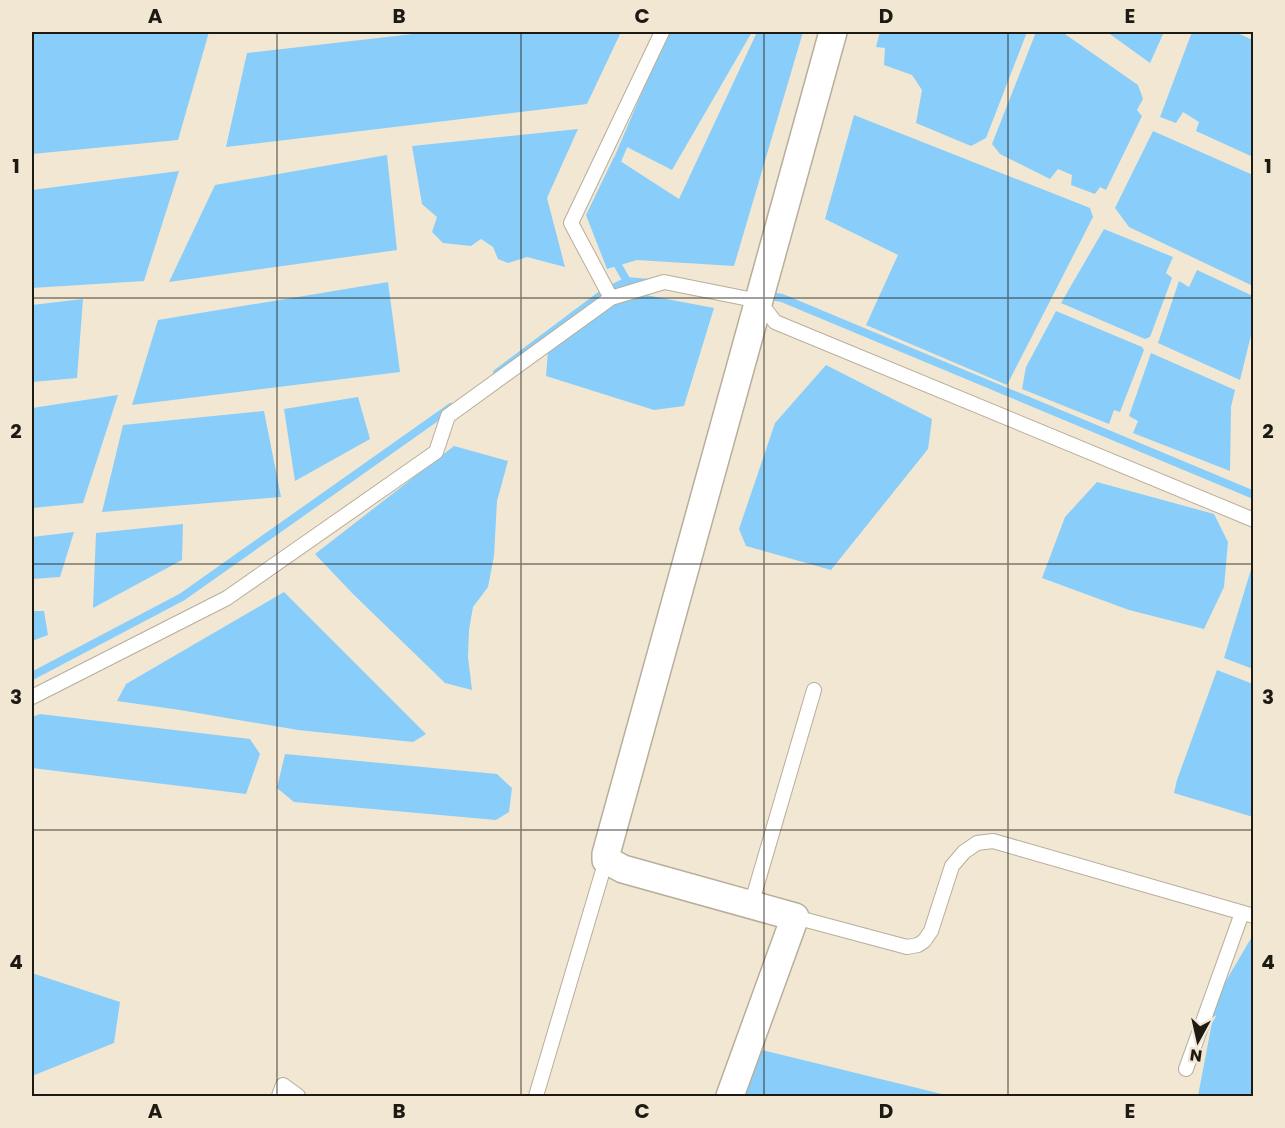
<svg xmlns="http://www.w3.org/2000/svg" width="1285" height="1128" font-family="Poppins,sans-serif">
<rect width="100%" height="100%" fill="#f1e7d3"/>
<path fill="#89cefa" d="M32 32H209L178 140 32 154Z
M430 32H621L587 104 226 147 247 53Z
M676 32H752L672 170 625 146Z
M757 32H803L734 266 637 260 607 269 586 215 614 157 679 199Z
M880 32H1027L986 138 971 146 916 123 922 90 912 75 884 65 885 48 876 47Z
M1036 32H1062L1138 85 1143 99 1137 110 1142 116 1106 190 1100 187 1095 194 1071 185 1072 175 1058 169 1050 179 1000 154 992 144Z
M1107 32H1164L1150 63Z
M1192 32H1235L1253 40V157L1196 131 1199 122 1183 112 1176 123 1160 117Z
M854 115 1090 208 1093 217 1007 385 866 325 898 255 825 219Z
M578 129 547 198 565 267 527 257 508 263 498 259 493 247 481 239 471 246 443 243 432 232 437 217 422 204 412 146Z
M1153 131 1253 175V286L1129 227 1115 208Z
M387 155 397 250 169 282 215 185Z
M179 171 144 281 32 288V190Z
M1104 229 1173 257 1166 273 1172 278 1150 337 1145 339 1061 303Z
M1197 270 1253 296V327L1240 380 1158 343 1179 281 1189 287Z
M388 282 400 372 132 405 158 320Z
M635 293 714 308 684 406 654 410 546 376 548 350 577 324Z
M83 299 77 378 32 382V305Z
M1056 311 1142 347 1144 350 1120 412 1114 410 1109 424 1022 389 1026 367Z
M1151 353 1235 390 1231 407 1230 471 1133 433 1138 421 1129 416Z
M826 365 932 419 928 449 831 570 746 546 739 529 775 423Z
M118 395 83 503 32 508V408Z
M358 397 370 439 295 481 284 409Z
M264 411 281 497 102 512 123 425Z
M454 446 508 461 497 501 494 556 488 587 473 607 469 630 468 657 472 690 445 683 353 594 315 554Z
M1097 482 1214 514 1228 542 1224 587 1204 629 1129 610 1042 578 1065 517Z
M183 524 182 560 93 608 96 533Z
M74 532 60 577 32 579V537Z
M1253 563V669L1224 658Z
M284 592 426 734 413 742 298 730 180 710 117 701 126 684Z
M32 611H44L48 635 32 641Z
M1217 670 1253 684V817L1174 793 1177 780Z
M40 714 250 739 260 754 246 794 32 768V717Z
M285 754 497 774 512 788 509 812 496 820 294 802 277 788Z
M1253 935V1096H1198L1217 996Z
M32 973 120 1002 114 1043 32 1076Z
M758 1049 950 1096H742Z"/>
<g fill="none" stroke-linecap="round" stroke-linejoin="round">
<path stroke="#89cefa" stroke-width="8" d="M614 168 672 32
M613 257 627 281
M764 295 782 298 1254 495
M497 373 605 292 627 281 650 283
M32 676 182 597 410 436 451 407"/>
<defs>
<path id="service" d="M611 298 571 223 662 32
M32 697 227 598 436 452 448 416 611 298 664 282 759 301 775 322 1254 520
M751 905 814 690
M795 917 907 947 918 945 924 941 931 931 952 866 964 852 977 843 993 841 1254 916
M1186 1069 1242 913
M279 1096 283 1085 298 1096
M536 1096 606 860"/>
<path id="minor" d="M730 1096 795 917 623 869 606 860V854L833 32"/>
</defs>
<use href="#service" stroke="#b7ae9b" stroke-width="16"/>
<use href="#minor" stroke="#b7ae9b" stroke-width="30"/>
<use href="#service" stroke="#fff" stroke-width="14"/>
<use href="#minor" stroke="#fff" stroke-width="27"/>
</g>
<path fill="none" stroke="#1d1a13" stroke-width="1.5" stroke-opacity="0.55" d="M277 32V1096M521 32V1096M764 32V1096M1008 32V1096M32 298H1254M32 564H1254M32 830H1254"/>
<rect width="1285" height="1128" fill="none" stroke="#f1e7d3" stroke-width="66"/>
<g transform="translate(1198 1041) rotate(188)" stroke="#f1e7d3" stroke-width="4.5" paint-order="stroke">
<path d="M0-4.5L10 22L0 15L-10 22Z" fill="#1d1a13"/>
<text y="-9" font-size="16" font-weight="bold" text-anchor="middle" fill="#1d1a13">N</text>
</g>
<rect x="33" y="33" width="1219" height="1062" fill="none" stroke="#1d1a13" stroke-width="2"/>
<g font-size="20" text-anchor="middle" font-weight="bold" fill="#1d1a13">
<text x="155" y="23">A</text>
<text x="399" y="23">B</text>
<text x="642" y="23">C</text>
<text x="886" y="23">D</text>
<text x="1130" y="23">E</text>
<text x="16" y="173">1</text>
<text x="1268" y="173">1</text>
<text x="16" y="438">2</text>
<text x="1268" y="438">2</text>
<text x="16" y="704">3</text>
<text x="1268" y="704">3</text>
<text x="16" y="969">4</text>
<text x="1268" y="969">4</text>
<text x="155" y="1118">A</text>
<text x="399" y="1118">B</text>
<text x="642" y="1118">C</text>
<text x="886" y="1118">D</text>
<text x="1130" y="1118">E</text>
</g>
</svg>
